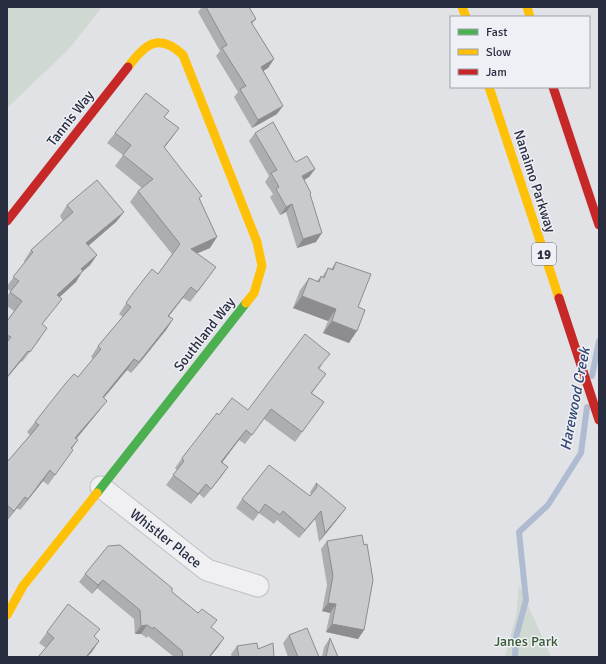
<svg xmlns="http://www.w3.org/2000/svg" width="606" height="664" font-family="Signika,sans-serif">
<rect width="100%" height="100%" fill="#e1e2e6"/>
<path fill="#d0d9d1" d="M7 7H102L69 49 7 108Z
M519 585 551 657H505L516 616Z"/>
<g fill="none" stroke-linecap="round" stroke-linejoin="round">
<path stroke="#afbbd1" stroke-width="6" d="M592 376 599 341
M515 657 516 637 526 600 519 532 548 505 581 453 587 407"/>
<defs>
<path id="street" d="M101 487 207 570 258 586"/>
</defs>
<use href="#street" stroke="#bfc0c4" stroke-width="23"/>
<use href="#street" stroke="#f0f0f2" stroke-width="21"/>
<path stroke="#4caf50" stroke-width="9" d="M97 493 246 303"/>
<path stroke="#ffc107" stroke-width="9" d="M462 7 466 17
M527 7 530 17
M128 67C145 44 159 32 183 55L257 242 262 266 254 293 246 303
M489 87 559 298
M7 615 23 586 97 493"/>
<path stroke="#c62828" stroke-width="9" d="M553 87 599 225
M7 221 128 67
M559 298 599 420"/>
</g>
<path fill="#adaeb1" d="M202 7H249L256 19 252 24 274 59 268 68 263 71 277 114 252 128 234 97 238 92 216 56 220 51 198 12Z
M169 111 164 117 179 128 164 148 200 199 210 248 197 253 208 278 190 302 183 298 169 316 173 319 166 330 143 359 131 373 127 370 104 398 99 411 76 439 78 440 72 449 73 450 48 485 43 481 20 510 17 508 7 521V460L8 461 30 435 27 432 35 422 78 377 93 359 91 357 98 346 123 317 119 314 133 293 158 274 172 254 130 202 138 191 142 188 115 166 123 155 107 143 115 133Z
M255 133 296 162 315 169 309 177 304 180 310 195 316 242 297 248 286 212 280 215 270 197 273 194 265 182 269 176 249 141Z
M67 205 124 212 116 222 88 246 97 255 90 265 82 272 76 282 59 297 62 299 42 324 40 339 22 362 21 361 7 378V321L14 311 7 306V296L11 291 7 289V286L25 262 24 261 31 250 63 221 60 216Z
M336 262 358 307 349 343 323 333 328 321 293 308 300 290 309 278 317 281 321 276 322 277 328 268 331 269Z
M323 364 319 369 326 374 312 393 324 402 295 442 264 419 245 444 239 440 222 462 228 467 204 498 199 494 191 504 166 485 177 470 175 468 182 458 219 415 248 410Z
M316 483 346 508 340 516 319 542 315 519 299 538 277 520 274 524 259 513 253 521 236 508 242 499 310 496 311 495 310 492Z
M327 541 364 630 358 639 326 632 330 613 322 611 327 585 321 549Z
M85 574 172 592 198 613 217 620 211 627 218 647 210 657H174L148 636 147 638 141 634H135L134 619 97 588 92 594 79 582Z
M100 629 94 636 99 641 87 657H38L46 648 39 643 47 632Z
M289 635 319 657H288L283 643Z
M330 638 338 657H322L324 647Z
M237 646 258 649 274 657H232L231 654Z"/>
<path fill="#8d8d90" d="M274 59 268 68 255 76 261 67Z
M283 106 277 114 252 128 258 120Z
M179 128 171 139 156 158 164 147Z
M315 169 309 177 296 185 302 176Z
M292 204 286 212 280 215 286 207Z
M124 212 116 222 79 254 86 243Z
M322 233 316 242 297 248 303 239Z
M217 237 210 248 184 259 191 249Z
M97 255 90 265 82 272 76 282 50 306 57 295 81 269Z
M216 267 208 278 190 302 197 292Z
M191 287 183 298 161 326 168 316Z
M302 296 336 309 328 321 293 308Z
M173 319 166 330 131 373 139 362Z
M332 321 357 331 349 343 323 333Z
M28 351 21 361 7 378V377Z
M134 359 127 370 95 408 103 397Z
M107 401 99 411 68 449 75 438Z
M246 430 239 440 215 472 221 462Z
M228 467 221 477 204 498 211 489Z
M50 470 43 481 20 510 28 499Z
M206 484 199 494 191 504 198 494Z
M25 497 17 508 7 521 14 511Z
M346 508 340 516 319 542 325 533Z
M321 511 315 519 299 538 305 530Z
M103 580 97 588 92 594 98 585Z
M328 603 336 604 330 613 322 611Z
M332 624 364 630 358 639 326 632Z
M147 625 141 634H135L141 626Z
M224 638 218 647 210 657H209Z
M99 641 92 652 87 657H86Z"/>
<path fill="#c9cace" stroke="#8d8d90" d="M206 7H249L256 19 251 22 274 59 261 67 283 106 258 120 240 89 246 86 222 48 227 45Z
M146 93 169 111 164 117 179 128 164 147 202 196 199 198 217 237 191 249 216 267 197 292 191 287 168 316 173 319 150 348 139 362 134 359 103 397 107 401 75 438 78 440 71 448 73 450 55 475 50 470 28 499 25 497 14 511 7 505V460L8 461 39 425 35 422 65 384 74 374 78 377 101 349 98 346 131 307 126 303 133 293 152 269 158 274 180 244 138 191 153 179 123 155 131 145 115 133Z
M273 122 294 160 296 162 307 156 315 169 302 176 311 193 310 194 322 233 303 239 292 204 286 207 276 189 279 187 271 173 277 170 255 133Z
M97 180 124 212 86 243 97 255 81 269 83 271 57 295 62 299 42 324 47 328 30 352 28 351 7 377V342L11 337 7 335V321L22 301 10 292 19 281 13 277 33 252 31 250 73 212 67 205Z
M336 262 371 274 358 307 365 310 357 331 332 321 336 309 302 296 309 278 319 282 321 276 324 278 328 268 333 270Z
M305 334 330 354 318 368 326 374 311 393 324 402 302 432 271 409 252 435 246 430 221 462 228 467 211 489 206 484 198 494 173 475 184 461 182 458 217 413 219 415 232 398 248 410Z
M269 465 310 496 317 487 316 483 346 508 325 533 321 511 305 530 283 511 280 515 265 504 259 513 242 499Z
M362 535 364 545 367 544 373 580 364 630 332 624 336 604 328 603 333 576 327 541Z
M120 545 172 588V592L198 613 202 609 217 620 211 627 224 638 209 657H183L182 651 154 627 153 629 147 625 141 626 140 610 103 580 98 585 85 574 108 546Z
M68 604 100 629 94 636 99 641 86 657H38L54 638 47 632Z
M307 628 319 657H298L289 635Z
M330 638 338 657H326Z
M257 643 258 649 273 643 274 657H239L237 646Z"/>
<g text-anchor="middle" stroke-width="3" stroke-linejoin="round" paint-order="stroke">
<rect fill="#eef0f5" stroke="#636876" stroke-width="1" x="532" y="243" width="24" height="22" rx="3"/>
<g font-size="13" font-weight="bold" fill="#282d3f">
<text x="544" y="259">19</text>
</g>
<g font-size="14" fill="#282d3f" stroke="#eef0f5">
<text transform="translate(70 118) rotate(-52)" y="5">Tannis Way</text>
<text transform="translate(535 181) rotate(72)" y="5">Nanaimo Parkway</text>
<text transform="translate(204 334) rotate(-52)" y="5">Southland Way</text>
<text transform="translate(166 538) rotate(38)" y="5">Whistler Place</text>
</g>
<g font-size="14" fill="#385a35" stroke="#eef0f5">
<text x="526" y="646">Janes Park</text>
</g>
<g font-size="15" font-style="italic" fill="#334772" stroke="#eef0f5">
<text transform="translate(575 399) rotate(-79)" y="5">Harewood Creek</text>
</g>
</g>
<rect width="606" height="664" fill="none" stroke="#282d3f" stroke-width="16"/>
<rect x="450" y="16" width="140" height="72" fill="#eef0f5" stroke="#9fa2ac"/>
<rect x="458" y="29" width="20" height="6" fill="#4caf50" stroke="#9fa2ac"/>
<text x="486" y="36" font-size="12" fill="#282d3f">Fast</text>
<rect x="458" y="49" width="20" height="6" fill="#ffc107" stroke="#9fa2ac"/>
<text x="486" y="56" font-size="12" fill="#282d3f">Slow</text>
<rect x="458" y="69" width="20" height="6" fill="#c62828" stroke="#9fa2ac"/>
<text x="486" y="76" font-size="12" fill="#282d3f">Jam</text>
</svg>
